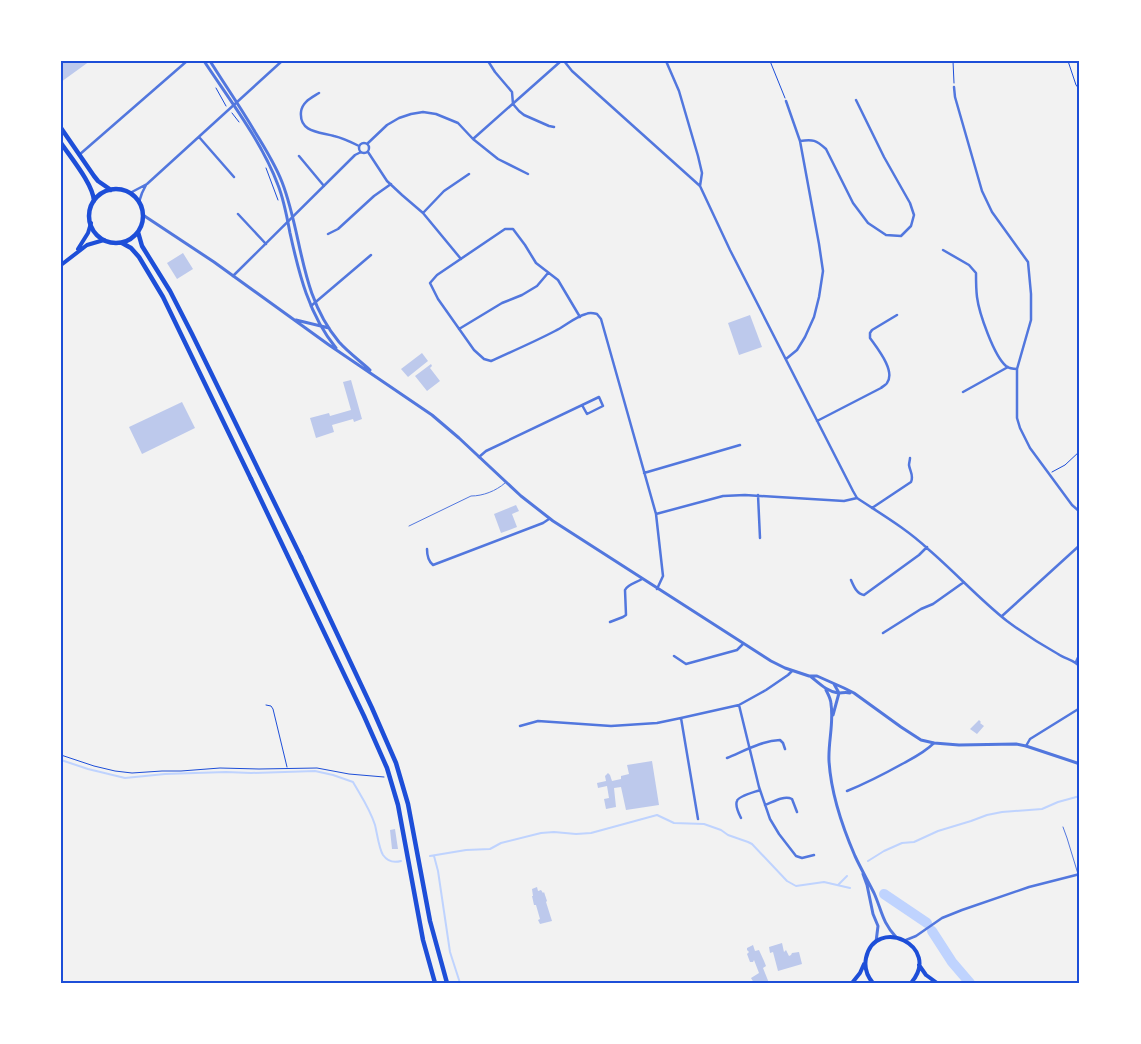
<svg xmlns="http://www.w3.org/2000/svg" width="1141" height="1044" font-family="'Exo 2',sans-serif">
<rect width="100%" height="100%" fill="#f2f2f2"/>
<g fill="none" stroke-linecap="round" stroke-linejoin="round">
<path stroke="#bfd3fe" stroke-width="2" d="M61 760 88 769 125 778 165 774 226 772 251 773 315 771 333 775 353 782C361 796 370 809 375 825 377 833 379 849 383 855 388 862 394 863 401 861
M430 856 466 850 490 849 501 843 541 833 554 832 576 834 591 833 657 815 674 823 704 824 721 830 728 835 748 842 752 844 787 881 796 886 824 882 850 888
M434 856 438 871 450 952 460 983
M868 861 884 851 902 843 914 842 938 831 971 821 987 815 1002 812 1042 809 1058 802 1080 796
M838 885 847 876"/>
<path stroke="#bfd3fe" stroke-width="10" d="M884 894 927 923
M932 931 952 962 970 983"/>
</g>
<path fill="#bdc9ec" d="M65 61H90L61 82V64Z
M183 253 193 269 177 279 167 263Z
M750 315 762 347 739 355 728 323Z
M422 353 428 361 408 377 401 369Z
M431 364 432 366 430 368 440 381 427 391 415 376Z
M351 380 362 419 354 422 353 419 332 425 334 432 316 438 310 418 329 413 330 416 351 410 343 382Z
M182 402 195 428 142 454 129 427Z
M516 505 519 511 512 514 517 527 501 533 494 514Z
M979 720 981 722 980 723 984 726 977 734 970 729Z
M652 761 659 805 626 810 621 787 614 788 616 807 606 809 604 799 609 798 607 786 598 788 597 783 606 781 605 776 608 773 610 775 612 781 621 779V776L629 774 627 765Z
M395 829 398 849H392L390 830Z
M537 887 538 891 541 890 543 893 544 892 547 901 546 902 552 921 540 924 538 920 540 919 536 905H534L532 896H533L532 889Z
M782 943 784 952 786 950 789 956 791 955 792 953 799 952 802 964 778 971 773 952 770 953 769 947Z
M753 945 755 951 759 950 764 961 766 966 763 968 769 983H754L751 978 759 973 754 960 753 962H750L747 954 749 952 747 950V948Z"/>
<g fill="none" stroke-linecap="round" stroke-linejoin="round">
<path stroke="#1d4ed8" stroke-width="1" d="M770 61 785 98
M953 61 954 83
M1068 61 1076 85 1080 90
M216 88 226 106
M232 113 239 122
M266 168 278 200
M1052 472 1065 465 1080 451
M266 705 271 706 273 709 287 767
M61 755 94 766 115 771 132 773 162 771H181L220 768 259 769 317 768 349 774 384 777"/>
<path stroke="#5277de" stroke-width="1" d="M409 526 471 496C483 496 496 491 505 483
M1063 827 1067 838 1078 874"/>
<path stroke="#5277de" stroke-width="2.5" d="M488 61 495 72 512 92 513 104 519 111 524 115 549 126 554 127
M564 61 572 71 700 186 730 250 853 491 857 498C881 514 907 529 928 549 955 572 979 599 1007 621 1023 633 1040 644 1058 654 1065 659 1075 660 1080 667
M666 61 679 91 698 156 702 173 700 186
M954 87 955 97 982 191 992 212 1028 262 1031 294V320L1017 369V418L1020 428 1030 448 1072 505 1080 512
M319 93C311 98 302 102 301 112 299 133 321 132 334 136 343 138 351 142 359 146
M786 101 800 141 819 244 823 271 819 297 814 317 805 337 797 350 786 359
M199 137 234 177
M473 139 561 61
M800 141C813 139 816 140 826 149L853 203 868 223 886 235 901 236 911 226 914 215 910 203 884 157 856 100
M359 148a5 5 0 1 1 10 0a5 5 0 1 1-10 0Z
M367 144 387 125 399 118 411 114 423 112 436 114 458 123 473 139 498 159 528 174
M368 152 387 181 402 195 423 213 461 259
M79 155 187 61
M299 156 324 186
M130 193 147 184 282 61
M139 202 142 193 146 185
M423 213 444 191 469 174
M238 214 266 244
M328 234 338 229 374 196 391 184
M943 250 969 265 976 273C976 280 976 289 977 297 979 313 994 356 1006 366 1010 369 1013 369 1017 369
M233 276 355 155 361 152
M311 306 371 255
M580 317 558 280 536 263 525 245 513 229H505L437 275 430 283 438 299 474 350 484 359 491 361C513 351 534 342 555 331 565 326 575 317 586 314 590 312 593 313 597 314L601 319 656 514 663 576 657 589
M459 329 502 303 522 295 537 286 548 273
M963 392 1008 367
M817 421 881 388C882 387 887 384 887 383 896 371 877 348 870 338V333L872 330 897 315
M479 457 486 451 599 397 603 406 587 414 582 405
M644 473 740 445
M758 495 760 538
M872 508 911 482C914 475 910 472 909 465 909 463 910 460 910 458
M656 514 723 496 745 495 844 501 857 498
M427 549C427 554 428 561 433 565L543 523 549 519
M851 580C854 587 857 594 864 595L919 555 927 547
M1002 616 1080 545
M610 622 623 617 626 615 625 590C628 584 636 583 642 579
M883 633 921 609 933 604 964 582
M674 656 686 664 737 650 743 644
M1076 662 1080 653
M739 705 759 787 770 819 779 834 796 856 802 858 814 855
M681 718 698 819
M520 726 538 721 611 726 657 723 681 718 739 705 766 690 788 675 792 671
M1026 746 1030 739 1080 708
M727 758C744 751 761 741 780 740L783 743 785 749
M847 791C867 783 886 773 904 763 915 757 925 752 934 743
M765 805C773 802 784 795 792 799L797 812
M741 818C739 814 735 805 737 801 738 796 755 792 760 790
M906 940 916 936 942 918 962 910 1029 887 1080 874"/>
<path stroke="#5277de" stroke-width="3" d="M204 61C229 99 262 142 278 185 284 200 287 217 290 233 299 274 309 315 336 348
M210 61C225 85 241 108 255 132 265 148 275 164 282 182 303 236 299 294 339 342 348 352 360 361 370 370
M143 215 214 262 329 345 432 415 459 438 521 496 553 521 771 661 785 668 809 676H817L844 688 854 693 901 727 921 740 934 743 959 745 1016 744 1026 746 1080 764
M296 320 329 328
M810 676C819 683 826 691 838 693 842 693 846 692 850 693
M826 690C828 694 831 699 831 704 834 723 828 742 829 761 831 794 842 826 855 856 861 869 868 881 874 893 882 911 882 922 896 937
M833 715 839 693 834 684
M863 874 867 885 873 914 878 926 876 942"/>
<path stroke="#1d4ed8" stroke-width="4" d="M78 249 88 233 91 223
M61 265 87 245 104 240
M919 965 926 975 937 983
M852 983 860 973 864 964
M873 983C867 976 864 968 866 958 875 915 943 946 911 983"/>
<path stroke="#1d4ed8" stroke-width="4.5" d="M61 128 94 176 98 181 111 190
M61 143C71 158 93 184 94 201
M89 216a27 27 0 1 1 54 0a27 27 0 1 1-54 0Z
M138 232 142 246 170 291 192 334 301 557
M122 243 131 248 139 257 163 297 251 479"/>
<path stroke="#1d4ed8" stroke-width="4.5" d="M251 479 364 716 387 768 398 805 423 940 435 983
M301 557 372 708 396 763 408 804 430 921 447 983"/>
</g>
<rect width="1141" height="1044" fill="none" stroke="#ffffff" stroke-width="125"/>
<rect x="62" y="62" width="1016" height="920" fill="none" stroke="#1d4ed8" stroke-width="2"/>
</svg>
